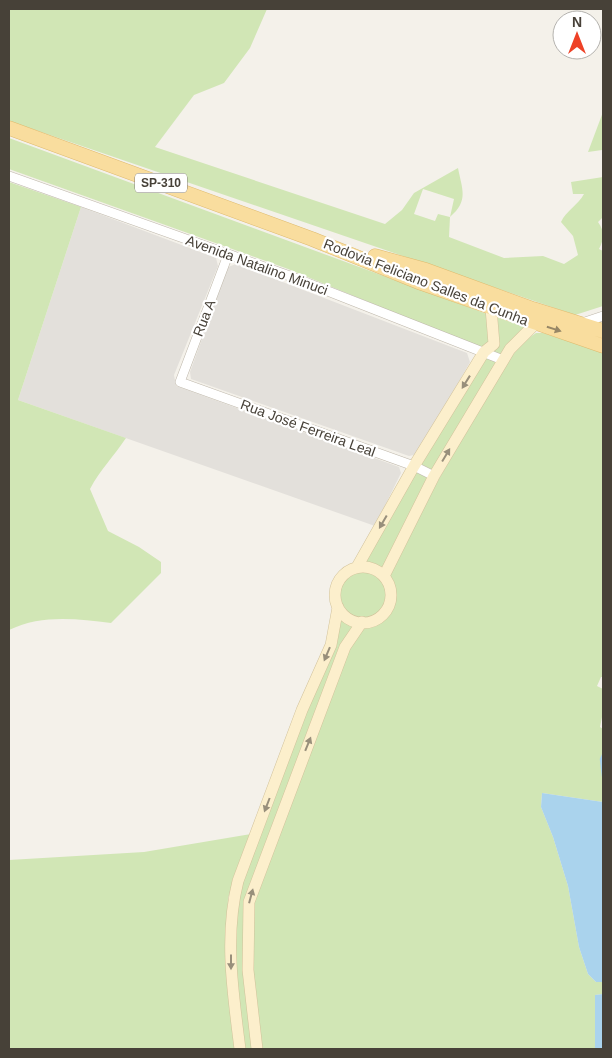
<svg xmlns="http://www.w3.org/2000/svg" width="612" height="1058" font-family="Helvetica,sans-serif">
<rect width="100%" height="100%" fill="#f4f1ea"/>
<path fill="#e3e0db" d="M81 207 216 258 218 266 174 375 176 386 399 467 401 473 375 526 18 400Z
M236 264 467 353 470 362 418 454 409 456 191 379 190 372 228 267Z"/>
<path fill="#d1e6b5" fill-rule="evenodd" d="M9 9H267L250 48 224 83 194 95 155 147 385 224 402 210 414 193 458 168C462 189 469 201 450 217L449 237 504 258 543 256 564 264 578 255 573 236 561 222C566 211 578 205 584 194H573L571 182 603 177V217L598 222C605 232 604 239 599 249L603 251V306L575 315 9 121ZM423 189 454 199 450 217 438 214 435 221 414 214Z
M603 112V155L602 150 588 152Z
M9 138 487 314 491 344 483 349 288 269 9 169Z
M9 182 81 207 18 400 126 438C114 456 100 470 90 489L108 531 139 547 161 562V573L111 623C77 619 42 614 9 630Z
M494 315 528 326 503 358 489 352Z
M536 333H543L603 352V677H601L597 686 603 689V712L600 727 603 729V802L542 793 541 807 553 837 568 886 579 947 588 974 596 982H603V994L595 995V1049H260L252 970 251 902 348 647 363 625C388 622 401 597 387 576 416 519 447 463 480 409 495 383 510 350 536 333Z
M484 357 497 361 431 473 418 463Z
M414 469 429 476 383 569 363 564Z
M338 595a25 25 0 1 1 50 0a25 25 0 1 1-50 0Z
M341 615 357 624 247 902 255 1049H243L233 972 235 901Z
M251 834 228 898 226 972 235 1049H9V860L144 852Z"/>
<path fill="#aad3ed" d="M542 793 603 802V982H596L588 974 579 947 568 886 553 837 541 807Z
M603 994V1049H595V995Z"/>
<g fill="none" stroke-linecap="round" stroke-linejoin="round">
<path stroke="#aad3ed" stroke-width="2.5" d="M603 755 601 759 603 776"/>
<defs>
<path id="street" d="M9 176 287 275 503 360
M228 255 180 382 414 466 434 476
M582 323 603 316"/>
<path id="secondary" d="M357 567 414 466 484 352 494 344 491 308
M335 595a28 28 0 1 1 56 0a28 28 0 1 1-56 0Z
M384 576 434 476 510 349 535 324
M240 1049C233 993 224 936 238 881L302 710 331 645 338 607
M257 1049 248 970 249 902 345 647 362 622"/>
<path id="primary" d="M9 128 312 239 421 283 603 346
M375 256 426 270 533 309 603 331"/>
</defs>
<use href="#street" stroke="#bfb8ac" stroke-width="10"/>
<use href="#secondary" stroke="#d1c29b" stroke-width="12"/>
<use href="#primary" stroke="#deba6e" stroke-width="15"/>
<use href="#street" stroke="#fff" stroke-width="9"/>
<use href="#secondary" stroke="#fcefcc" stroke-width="11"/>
<use href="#primary" stroke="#f9dd9e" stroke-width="14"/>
</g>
<defs><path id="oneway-solid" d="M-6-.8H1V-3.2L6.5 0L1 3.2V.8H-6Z" transform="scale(1.25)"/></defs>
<use fill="#978766" href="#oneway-solid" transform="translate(554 329) rotate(18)"/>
<g fill="#988f7b">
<use href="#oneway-solid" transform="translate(466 382) rotate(122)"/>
<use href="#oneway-solid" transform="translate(446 455) rotate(-59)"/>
<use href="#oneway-solid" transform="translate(383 522) rotate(120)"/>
<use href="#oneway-solid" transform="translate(327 654) rotate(113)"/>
<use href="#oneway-solid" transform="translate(308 744) rotate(-68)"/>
<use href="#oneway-solid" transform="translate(267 805) rotate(111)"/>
<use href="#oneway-solid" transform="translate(251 896) rotate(-75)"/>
<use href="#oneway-solid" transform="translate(231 962) rotate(90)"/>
</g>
<g text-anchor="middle" stroke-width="4.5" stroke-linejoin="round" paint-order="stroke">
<rect fill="#fff" stroke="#7e7a74" stroke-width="1" x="135" y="173.5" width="52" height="19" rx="4"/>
<g font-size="12" font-weight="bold" fill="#474138">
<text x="161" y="187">SP-310</text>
</g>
<g font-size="14" fill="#474138" stroke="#fff">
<text transform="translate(257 265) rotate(20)" y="5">Avenida Natalino Minuci</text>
<text transform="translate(426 282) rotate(21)" y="5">Rodovia Feliciano Salles da Cunha</text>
<text transform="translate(204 318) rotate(-69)" y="5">Rua A</text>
<text transform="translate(308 428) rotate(20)" y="5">Rua José Ferreira Leal</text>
</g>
</g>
<rect width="612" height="1058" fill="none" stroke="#474138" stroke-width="20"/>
<g transform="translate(577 35)"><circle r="24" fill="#ffffff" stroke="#b5b3af"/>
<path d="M0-4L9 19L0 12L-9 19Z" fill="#ee4126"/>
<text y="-8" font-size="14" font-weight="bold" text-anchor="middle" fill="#474138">N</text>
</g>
</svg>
